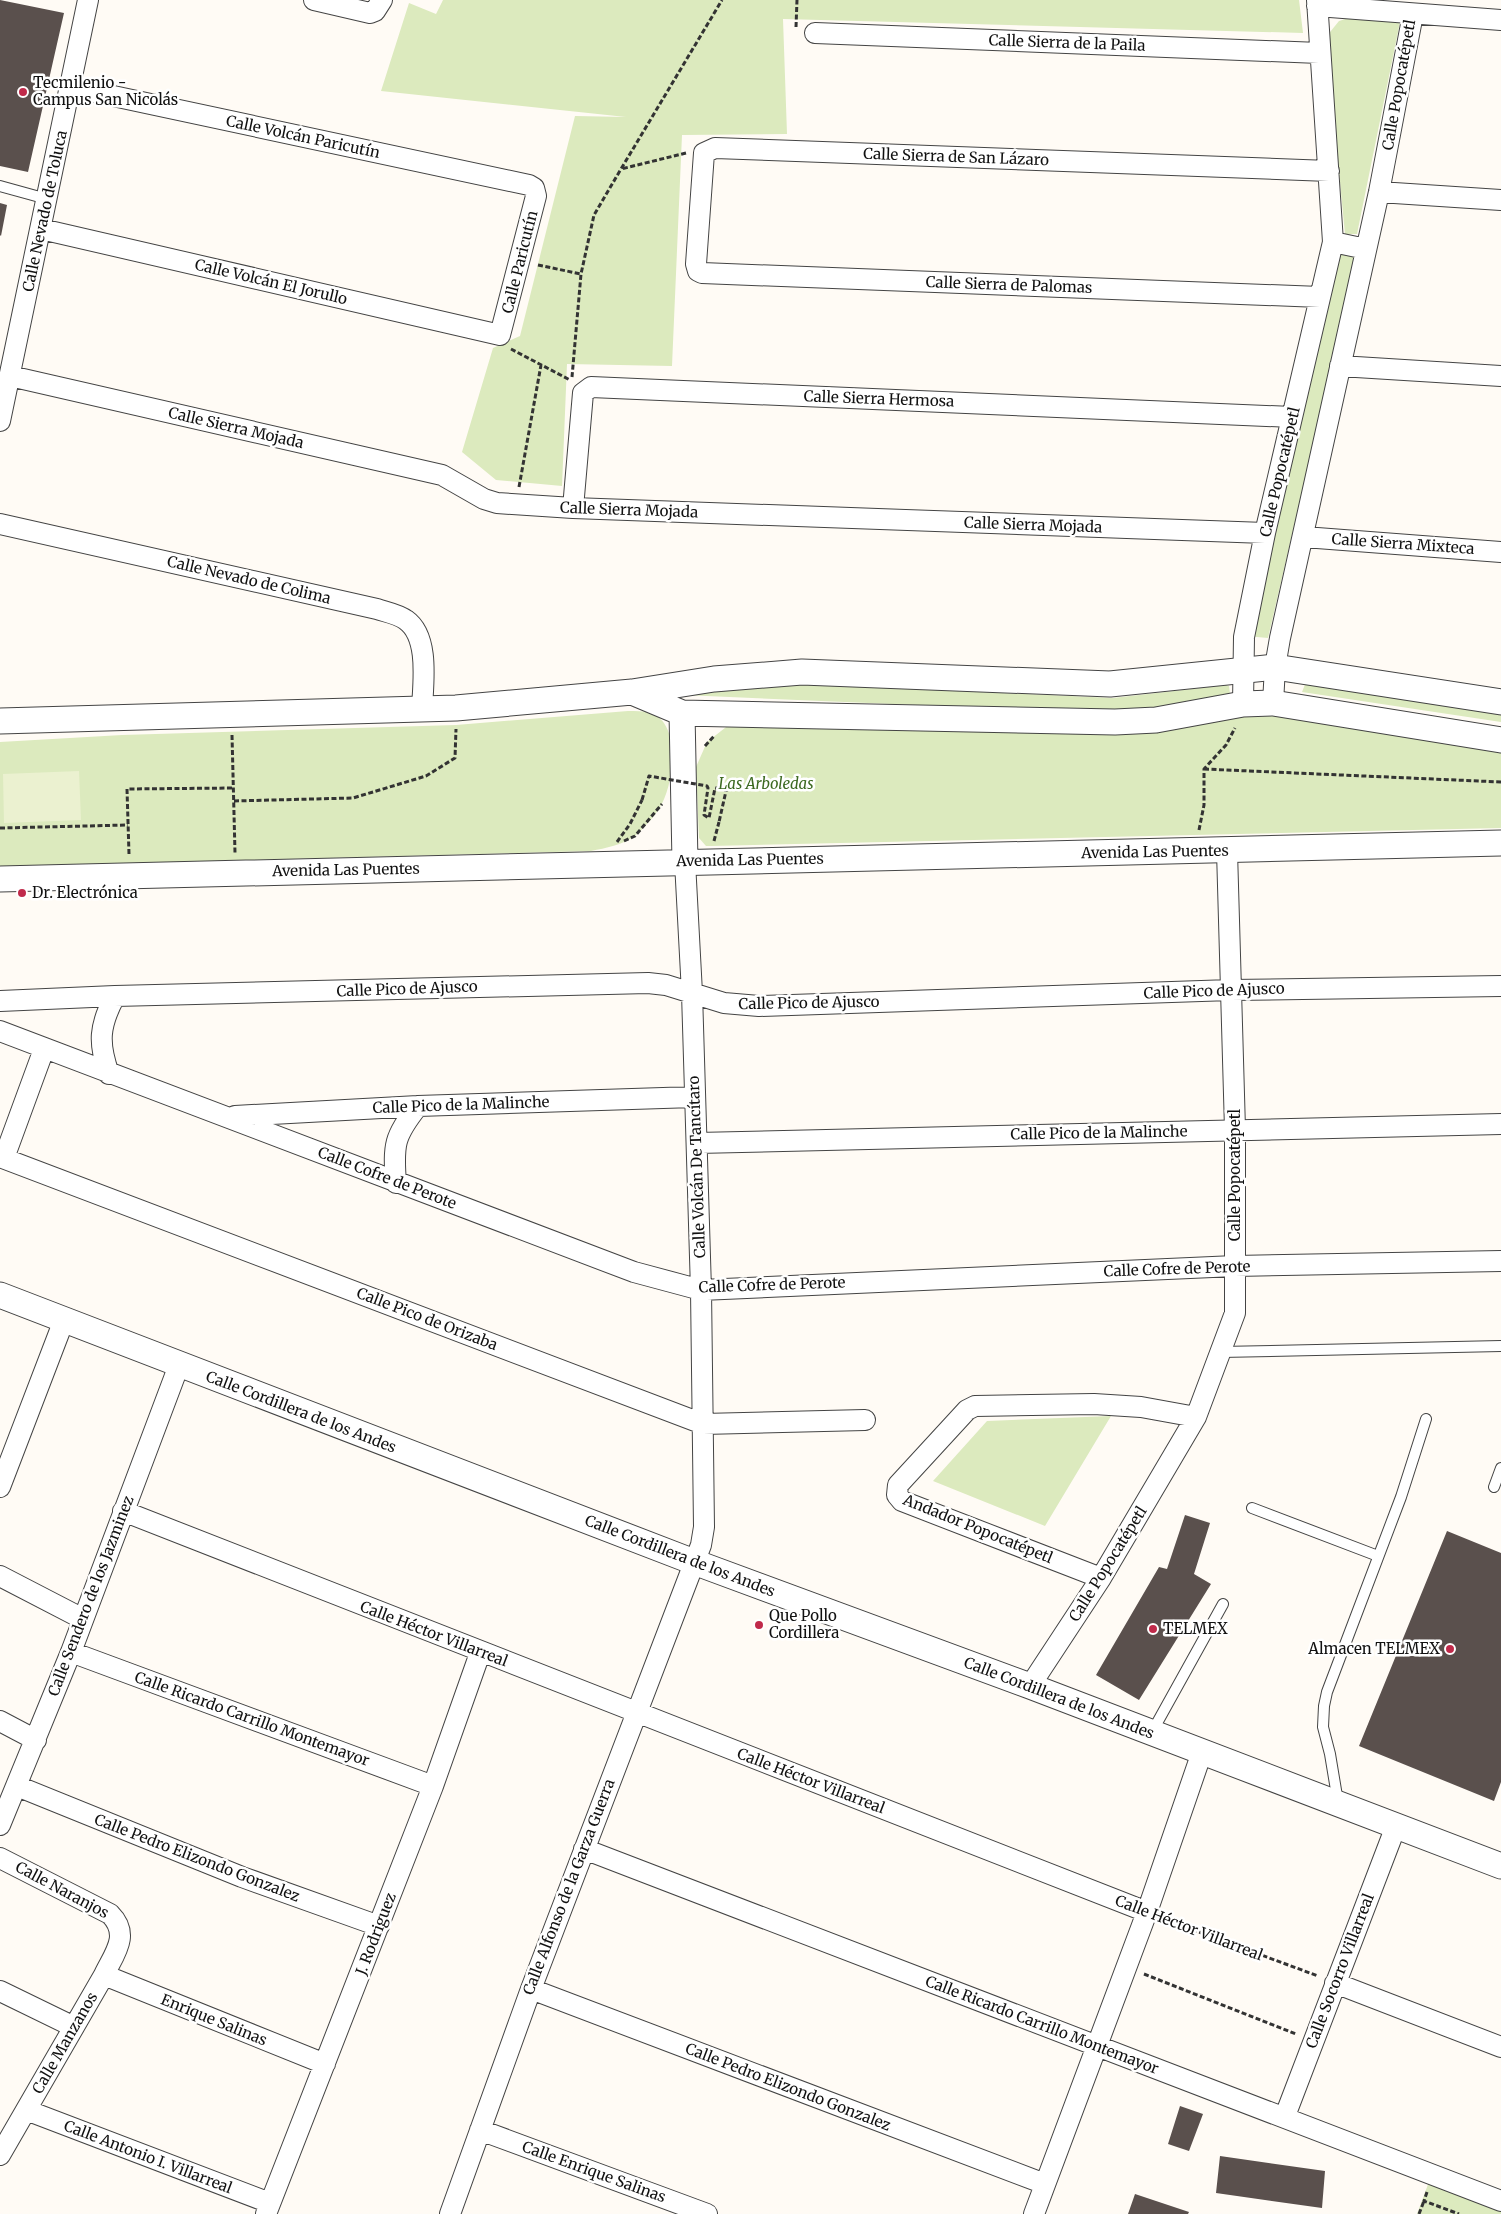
<svg xmlns="http://www.w3.org/2000/svg" width="1501" height="2214" font-family="Merriweather,serif">
<rect width="100%" height="100%" fill="#fffbf5"/>
<path fill="#dceabe" d="M443 0H1299L1303 33 783 19 787 134 682 135 672 366 567 364 562 486 496 480 462 452 493 348 520 336 575 116 626 117 381 91 409 3 436 14Z
M1368 12 1400 22 1357 234H1345L1326 37 1339 21Z
M1338 247 1358 250 1268 638 1246 636Z
M1306 682 1501 711V722L1302 692Z
M808 684 1113 698 1226 685 1229 686 1230 694 1227 696 1108 716 939 706 683 695 681 690Z
M628 711C635 711 644 711 651 713 682 724 674 785 660 807 655 816 643 829 635 836 622 845 606 848 591 851L0 867V742L122 735 456 725Z
M1277 712 1501 746V828L712 846H706L699 838 696 767 707 742 730 724Z
M1111 1416 1045 1526 933 1481 987 1421Z
M1430 2179 1501 2207V2214H1417Z"/>
<path fill="#ebf1d0" d="M79 771 81 820 4 823 3 774Z"/>
<path fill="#5a504d" d="M0 0 64 13 28 172 0 166Z
M0 203 7 205 1 236 0 235Z
M1185 1515 1210 1523 1194 1574 1211 1584 1139 1700 1096 1675 1159 1567 1167 1569Z
M1447 1531 1501 1553V1782L1494 1801 1359 1746Z
M1180 2106 1203 2114 1189 2151 1168 2144Z
M1220 2156 1325 2171 1322 2208 1216 2193Z
M1135 2194 1189 2212 1188 2214H1128Z"/>
<g fill="none" stroke-linecap="round" stroke-linejoin="round">
<defs>
<path id="service" d="M0 186 47 199
M1220 1352 1501 1346
M1494 1487 1501 1468
M1252 1508 1378 1556
M1152 1732 1223 1604
M1338 1802 1330 1754 1323 1727 1324 1706 1327 1692 1401 1497 1426 1419"/>
<path id="minor" d="M314 0 370 13 375 11 382 0
M1317 6 1501 20
M815 33 1319 53
M1379 192 1501 200
M41 229 500 335 536 196 534 188 529 185 71 87
M1333 242 1366 249
M1320 297 702 273 698 271 696 264 704 153 715 148 1329 171
M1340 366 1501 376
M10 376 442 475 484 499 497 503 573 508 1265 533
M0 421 88 0
M573 508 583 393 591 387 1292 417
M0 524 377 609C386 612 398 614 406 620 430 637 423 684 422 709
M1304 537 1501 552
M1273 703 1275 667 1280 638 1379 192 1413 14
M1243 704 1244 637 1265 533 1333 242 1317 0
M0 1001 115 996 648 983 666 985 724 1003 759 1006 1231 990 1501 986
M0 1031 634 1272 701 1290 1235 1266 1501 1261
M109 1074C98 1043 99 1026 115 996
M235 1116 418 1106 694 1097
M697 1143 1501 1124
M0 1157 703 1424 865 1420
M4 1158 44 1049
M396 1183C393 1145 394 1136 418 1106
M0 1487 64 1320
M123 1511 1147 1912
M0 1576 83 1619
M1101 1578 902 1501 897 1495 898 1485 967 1410 975 1406 1094 1404 1141 1407 1196 1417
M71 1652 433 1786
M1030 1686 1101 1578 1196 1417 1235 1313V1129L1227 851
M0 1721 36 1740
M17 1786 242 1877 379 1926
M0 1825 71 1652 179 1365
M584 1849 1501 2201
M0 1858 110 1914C131 1935 114 1954 104 1975L0 2155
M104 1975 325 2064
M1335 1983 1501 2047
M531 1989 1045 2184
M0 1991 74 2027
M26 2110 270 2203
M1285 2116 1396 1826
M480 2130 707 2214
M266 2214 433 1786 480 1653
M450 2214 531 1989 701 1545 704 1527 701 1290 692 993 685 862
M1034 2214 1147 1912 1202 1752"/>
<path id="tertiary" d="M632 692 682 713 1115 722 1156 720 1243 704 1273 703 1501 740
M682 713 685 862
M0 721 456 708 632 692 714 679 802 672 1110 684 1275 667 1501 702
M0 879 1501 843
M0 1295 694 1562 1030 1686 1501 1866"/>
</defs>
<use href="#service" stroke="#444" stroke-width="12"/>
<use href="#minor" stroke="#444" stroke-width="22"/>
<use href="#tertiary" stroke="#444" stroke-width="27"/>
<path stroke="#333" stroke-width="3" stroke-dasharray="5 2.5" stroke-linecap="butt" d="M796 27 797 0
M686 153 621 169 722 0
M538 265 581 274
M511 349 570 380
M572 377 581 274 594 215 621 169
M519 487 541 365
M232 735 235 853
M705 746 714 736
M1204 769 1501 782
M234 801 353 798 426 776 455 758 456 729
M0 828 128 825
M1199 830 1204 805V769L1226 745 1235 728
M624 841 635 836 662 804
M714 841 719 822
M617 842 630 824 642 800
M129 854 127 789 233 788
M1164 1919 1318 1976
M1144 1974 1296 2034
M1427 2192 1424 2201 1459 2214
M1419 2214 1424 2201"/>
<use href="#service" stroke="#fff" stroke-width="10"/>
<use href="#minor" stroke="#fff" stroke-width="20"/>
<use href="#tertiary" stroke="#fff" stroke-width="25"/>
<path stroke="#333" stroke-width="3" stroke-dasharray="5 2.5" stroke-linecap="butt" d="M642 800 649 776 707 786 708 788 704 815 709 818 715 788 724 789 726 791 719 822"/>
</g>
<g fill="#c02a4a" stroke="#fff" stroke-width="2">
<circle cx="23" cy="92" r="5"/>
<circle cx="22" cy="893" r="5"/>
<circle cx="759" cy="1625" r="5"/>
<circle cx="1153" cy="1629" r="5"/>
<circle cx="1450" cy="1649" r="5"/>
</g>
<g text-anchor="middle" stroke-width="5" stroke-linejoin="round" paint-order="stroke">
<g font-size="15" fill="#111" stroke="#fff">
<text transform="translate(1067 43) rotate(2)" y="5">Calle Sierra de la Paila</text>
<text transform="translate(1399 85) rotate(-80)" y="5">Calle Popocatépetl</text>
<text transform="translate(303 137) rotate(12)" y="5">Calle Volcán Paricutín</text>
<text transform="translate(956 157) rotate(2)" y="5">Calle Sierra de San Lázaro</text>
<text transform="translate(45 211) rotate(-78)" y="5">Calle Nevado de Toluca</text>
<text transform="translate(520 262) rotate(-76)" y="5">Calle Paricutín</text>
<text transform="translate(271 282) rotate(13)" y="5">Calle Volcán El Jorullo</text>
<text transform="translate(1009 285) rotate(2)" y="5">Calle Sierra de Palomas</text>
<text transform="translate(879 399) rotate(2)" y="5">Calle Sierra Hermosa</text>
<text transform="translate(236 428) rotate(13)" y="5">Calle Sierra Mojada</text>
<text transform="translate(1280 472) rotate(-77)" y="5">Calle Popocatépetl</text>
<text transform="translate(629 510) rotate(2)" y="5">Calle Sierra Mojada</text>
<text transform="translate(1033 525) rotate(2)" y="5">Calle Sierra Mojada</text>
<text transform="translate(1403 544) rotate(4)" y="5">Calle Sierra Mixteca</text>
<text transform="translate(249 580) rotate(13)" y="5">Calle Nevado de Colima</text>
<text transform="translate(1155 852) rotate(-1)" y="5">Avenida Las Puentes</text>
<text transform="translate(750 860) rotate(-1)" y="5">Avenida Las Puentes</text>
<text transform="translate(346 870) rotate(-1)" y="5">Avenida Las Puentes</text>
<text transform="translate(407 989) rotate(-2)" y="5">Calle Pico de Ajusco</text>
<text transform="translate(1214 991) rotate(-2)" y="5">Calle Pico de Ajusco</text>
<text transform="translate(809 1003) rotate(-1)" y="5">Calle Pico de Ajusco</text>
<text transform="translate(461 1105) rotate(-2)" y="5">Calle Pico de la Malinche</text>
<text transform="translate(1099 1133) rotate(-1)" y="5">Calle Pico de la Malinche</text>
<text transform="translate(697 1167) rotate(-92)" y="5">Calle Volcán De Tancítaro</text>
<text transform="translate(1235 1175) rotate(-90)" y="5">Calle Popocatépetl</text>
<text transform="translate(387 1178) rotate(21)" y="5">Calle Cofre de Perote</text>
<text transform="translate(1177 1269) rotate(-2)" y="5">Calle Cofre de Perote</text>
<text transform="translate(772 1285) rotate(-2)" y="5">Calle Cofre de Perote</text>
<text transform="translate(427 1319) rotate(21)" y="5">Calle Pico de Orizaba</text>
<text transform="translate(301 1412) rotate(21)" y="5">Calle Cordillera de los Andes</text>
<text transform="translate(978 1529) rotate(22)" y="5">Andador Popocatépetl</text>
<text transform="translate(680 1556) rotate(21)" y="5">Calle Cordillera de los Andes</text>
<text transform="translate(1108 1564) rotate(-58)" y="5">Calle Popocatépetl</text>
<text transform="translate(91 1596) rotate(-69)" y="5">Calle Sendero de los Jazminez</text>
<text transform="translate(434 1634) rotate(21)" y="5">Calle Héctor Villarreal</text>
<text transform="translate(1059 1698) rotate(21)" y="5">Calle Cordillera de los Andes</text>
<text transform="translate(252 1719) rotate(20)" y="5">Calle Ricardo Carrillo Montemayor</text>
<text transform="translate(811 1781) rotate(21)" y="5">Calle Héctor Villarreal</text>
<text transform="translate(197 1858) rotate(21)" y="5">Calle Pedro Elizondo Gonzalez</text>
<text transform="translate(569 1887) rotate(-69)" y="5">Calle Alfonso de la Garza Guerra</text>
<text transform="translate(62 1890) rotate(28)" y="5">Calle Naranjos</text>
<text transform="translate(1189 1928) rotate(21)" y="5">Calle Héctor Villarreal</text>
<text transform="translate(376 1934) rotate(-69)" y="5">J. Rodriguez</text>
<text transform="translate(1340 1971) rotate(-69)" y="5">Calle Socorro Villarreal</text>
<text transform="translate(214 2020) rotate(22)" y="5">Enrique Salinas</text>
<text transform="translate(1042 2025) rotate(21)" y="5">Calle Ricardo Carrillo Montemayor</text>
<text transform="translate(65 2043) rotate(-60)" y="5">Calle Manzanos</text>
<text transform="translate(788 2087) rotate(21)" y="5">Calle Pedro Elizondo Gonzalez</text>
<text transform="translate(148 2157) rotate(21)" y="5">Calle Antonio I. Villarreal</text>
<text transform="translate(594 2172) rotate(20)" y="5">Calle Enrique Salinas</text>
</g>
<g font-size="15" fill="#111" stroke="#fff" text-anchor="start">
<text x="33" y="88">Tecmilenio -<tspan x="33" dy="17">Campus San Nicolás</tspan></text>
<text x="32" y="898">Dr. Electrónica</text>
<text x="769" y="1621">Que Pollo<tspan x="769" dy="17">Cordillera</tspan></text>
<text x="1163" y="1634">TELMEX</text>
<text x="1440" y="1654" text-anchor="end">Almacen TELMEX</text>
</g>
<g font-size="15" font-style="italic" fill="#3c6921" stroke="#fff">
<text x="766" y="789">Las Arboledas</text>
</g>
</g>
</svg>
